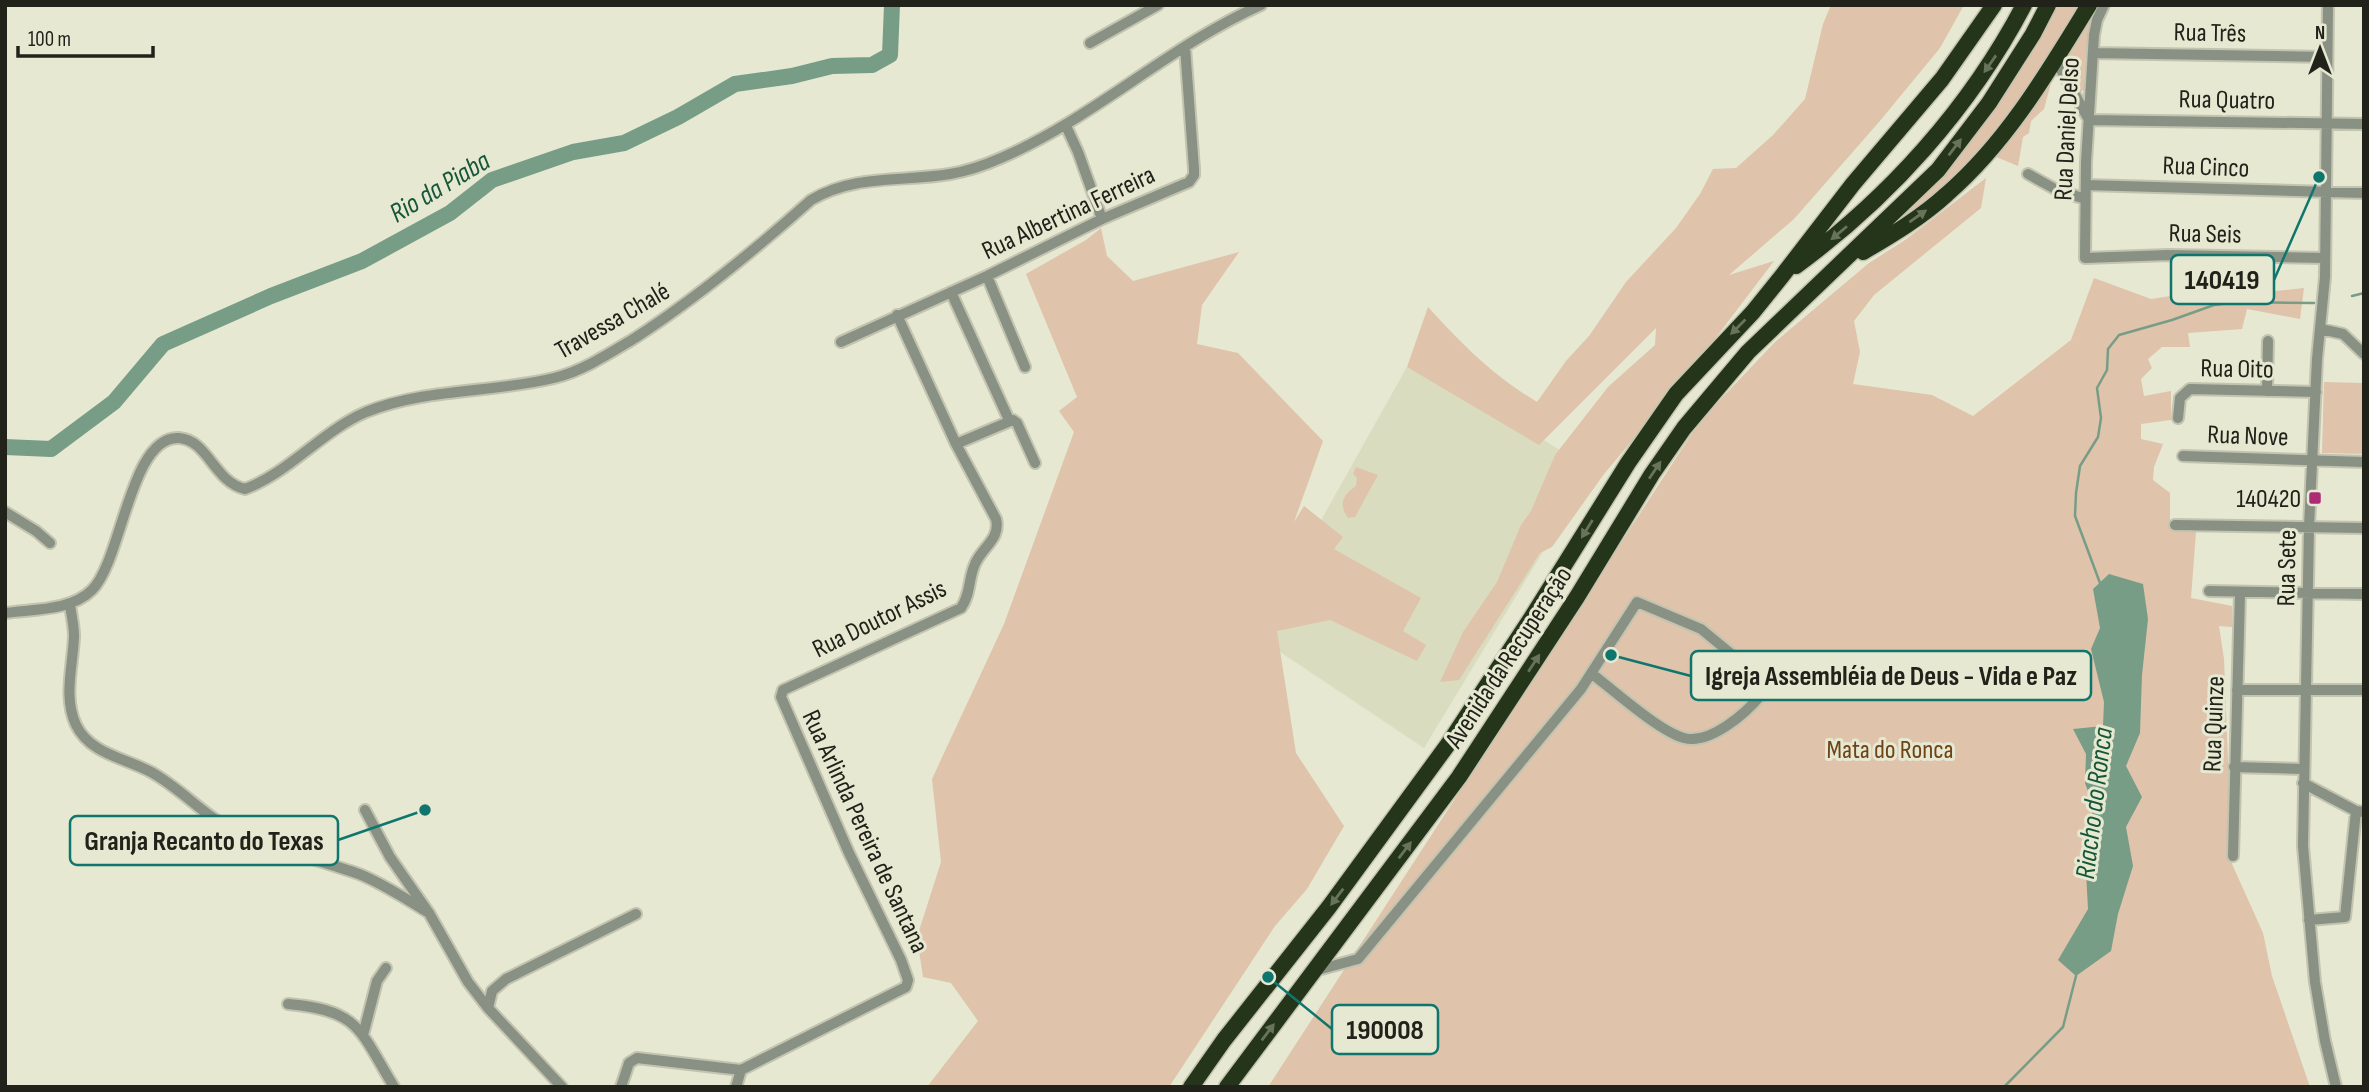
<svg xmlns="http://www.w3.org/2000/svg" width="2369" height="1092" font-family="'Sofia Sans Condensed',sans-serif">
<rect width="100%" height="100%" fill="#e6e8d1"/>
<path fill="#dadcbf" d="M1407 367 1544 440 1592 471 1424 748 1256 636Z"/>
<path fill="#dfc3ab" d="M1831 5H1964L1940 48 1879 122 1794 219 1729 275 1774 261 1689 373 1604 474 1552 547 1540 553 1459 680 1440 682 1463 632 1497 582 1521 525 1531 511 1555 455 1608 387 1655 345 1656 328 1539 445 1407 367 1428 307C1463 345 1492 375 1537 402L1566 361 1589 336 1626 282 1676 228 1700 194 1713 169 1736 168 1773 135 1805 99 1823 24Z
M2056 5H2083L1989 145 1945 193 1878 238C1944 166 2013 94 2056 5Z
M2096 5C2086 32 2085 61 2084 90L2079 92 2059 59Z
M2053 76 2044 109 2031 121 2029 133 2023 137 2018 166 1994 156Z
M1986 178 1981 208 1874 295 1854 321 1860 352 1853 384 1932 395 1973 416 2071 340 2094 278 2151 299 2229 287 2266 292 2304 288 2300 319 2247 309 2242 329 2188 333 2190 347H2162L2148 359 2152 368 2141 379 2144 396 2171 391V420L2141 424V439L2163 444 2154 467 2153 480 2170 493V529L2196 532 2191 598 2232 606V627L2219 626 2224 659 2232 864 2263 933 2272 976 2310 1087H1268L1700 421 1775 342 1869 263 1905 240Z
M1101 228 1107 256 1133 281 1239 252 1202 305 1197 344 1238 353 1323 441 1294 522 1304 506 1343 537 1334 549 1421 598 1403 631 1426 645 1417 661 1330 620 1277 631 1296 753 1344 826 1307 889 1275 926 1169 1087H927L978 1021 951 983 923 977 917 937 941 862 932 779 1004 624 1074 432 1059 411 1077 397 1026 274 1086 240Z
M2324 382 2364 383V454L2322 453Z
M1356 467 1378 475 1355 517 1348 518C1338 504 1343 495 1356 486L1357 478 1353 474Z"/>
<path fill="#789d87" d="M2109 574 2143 584 2148 619 2142 675 2140 733 2126 766 2142 797 2126 827 2133 866 2118 914 2111 951 2076 976 2058 960 2088 909 2086 872 2093 805 2085 783 2086 754 2073 729 2103 726 2104 702 2091 649 2100 628 2093 589Z"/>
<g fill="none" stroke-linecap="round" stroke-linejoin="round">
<path stroke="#789d87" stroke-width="2.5" d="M2352 296 2364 293
M2100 583 2075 516 2076 493 2080 466 2098 437 2101 418 2097 388 2107 370 2108 349 2119 335 2172 320 2214 305 2238 302 2314 303
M2004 1087 2063 1027 2076 976"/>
<path stroke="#789d87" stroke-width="16" d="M5 447 51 449 114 402 163 344 271 296 362 261 450 213 492 180 573 152 624 143 678 117 735 84 792 76 832 66 872 65 890 55 892 5"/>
<defs>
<path id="minor" d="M2104 5 2097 20 2094 35 2086 162 2085 258 2168 255 2324 258
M2328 5 2325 277 2317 359 2309 527 2303 846 2315 982 2325 1041 2336 1087
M1090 43 1158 5
M2093 53 2327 57
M2055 59 2089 120 2364 124
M1066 126 1078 152 1102 219
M2028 174 2055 189 2085 199
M2086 185 2364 193
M987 276 1025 367
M951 292 1009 420
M2321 329 2343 334 2364 354
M841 342 987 276 1102 219 1189 182 1194 175V169L1185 47
M2267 391 2268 341
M2178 418 2180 398 2190 389 2316 392
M956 444 1013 420 1017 423 1035 463
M2183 456 2364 462
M5 512 36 531 50 543
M2175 525 2364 528
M2209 591 2364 594
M70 604C71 614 74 625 74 636 73 666 63 697 76 725 90 754 125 758 151 772 182 789 206 818 238 833 277 850 319 860 359 874 384 884 406 899 429 913
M5 613C33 609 71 611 92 590 122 561 130 435 179 438 208 440 214 482 245 489 290 472 322 431 366 412 426 388 492 393 554 378 583 371 610 353 635 338 698 297 755 250 811 200 855 174 902 182 950 174 968 171 985 165 1001 158 1094 118 1169 46 1261 5
M2237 690H2364
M2234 767 2303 769
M2303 783 2356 811 2364 812
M365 810 390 857 429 913 468 982 488 1008 562 1087
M2233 856 2240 593
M2309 920 2345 917 2356 811
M1314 971 1358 959 1581 689 1637 602 1701 629 1757 675 1761 695C1746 713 1710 745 1684 738 1660 732 1613 690 1591 673
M288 1004C360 1010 360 1031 394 1087
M488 1008 492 991 506 979 636 914
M363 1035 377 981 386 968
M621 1087 629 1063 637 1058 741 1070 906 987 908 980 901 960 849 853 781 697 783 690 961 608C971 594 968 579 975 564 982 547 1001 539 996 519L956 444 897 315
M736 1087 741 1070"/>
<path id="highway" d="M1863 252C1892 235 1922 217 1947 194 2007 142 2048 72 2089 5
M1796 266C1889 198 1970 108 2024 5
M1191 1087 1224 1040 1329 907 1449 743 1530 620 1628 463 1676 394 1753 312 1782 276 1853 184 1942 79 1994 5
M1227 1087 1459 777 1577 597 1652 474 1684 428 1748 352 1938 170 1989 103 2033 34 2048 5"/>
</defs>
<use href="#minor" stroke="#c3c4b0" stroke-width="14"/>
<use href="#highway" stroke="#c3c4b0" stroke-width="19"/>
<use href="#minor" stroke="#889183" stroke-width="10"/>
<use href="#highway" stroke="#24351a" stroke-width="16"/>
</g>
<defs><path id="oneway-solid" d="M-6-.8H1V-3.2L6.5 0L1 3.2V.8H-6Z" transform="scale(1.75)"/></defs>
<g fill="#68745a">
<use href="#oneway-solid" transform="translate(1990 64) rotate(125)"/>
<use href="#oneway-solid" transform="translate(1955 147) rotate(-53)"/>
<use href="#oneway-solid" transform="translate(1918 216) rotate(-35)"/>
<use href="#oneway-solid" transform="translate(1839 233) rotate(140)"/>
<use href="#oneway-solid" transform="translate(1738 327) rotate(135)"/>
<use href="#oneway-solid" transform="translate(1655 470) rotate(-56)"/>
<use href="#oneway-solid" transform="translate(1587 529) rotate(122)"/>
<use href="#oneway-solid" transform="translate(1534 663) rotate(-57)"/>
<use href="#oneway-solid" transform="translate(1405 850) rotate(-53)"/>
<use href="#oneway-solid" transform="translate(1337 897) rotate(127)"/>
<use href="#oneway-solid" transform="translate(1268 1032) rotate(-53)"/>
</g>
<rect fill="#ad2a74" stroke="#e6e8d1" stroke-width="2.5" x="2308" y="491" width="14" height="14" rx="3.5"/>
<g text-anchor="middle" stroke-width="6" stroke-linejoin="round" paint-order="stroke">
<g font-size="26" fill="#21221a" stroke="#e6e8d1">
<text transform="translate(2210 32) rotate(1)" y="9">Rua Três</text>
<text transform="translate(2227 99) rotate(1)" y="9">Rua Quatro</text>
<text transform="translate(2066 129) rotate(-87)" y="9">Rua Daniel Delso</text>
<text transform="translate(2206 166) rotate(2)" y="9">Rua Cinco</text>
<text transform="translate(1068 212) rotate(-25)" y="9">Rua Albertina Ferreira</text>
<text transform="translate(2205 233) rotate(1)" y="9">Rua Seis</text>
<text transform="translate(612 320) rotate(-30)" y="9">Travessa Chalé</text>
<text transform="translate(2237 368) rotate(1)" y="9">Rua Oito</text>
<text transform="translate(2248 435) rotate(2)" y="9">Rua Nove</text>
<text transform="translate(2286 568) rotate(-89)" y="9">Rua Sete</text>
<text transform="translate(879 618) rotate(-26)" y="9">Rua Doutor Assis</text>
<text transform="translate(1508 657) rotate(-57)" y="9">Avenida da Recuperação</text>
<text transform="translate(2213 724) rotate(-88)" y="9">Rua Quinze</text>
<text transform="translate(866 831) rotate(65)" y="9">Rua Arlinda Pereira de Santana</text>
</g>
<g font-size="26" fill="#21221a" stroke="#e6e8d1" text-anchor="end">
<text x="2301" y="507">140420</text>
</g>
<g font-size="26" fill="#6d4317" stroke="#e6e8d1">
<text x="1890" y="758">Mata do Ronca</text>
</g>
<g font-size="28" font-style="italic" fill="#165739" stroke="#e6e8d1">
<text transform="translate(439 186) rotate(-31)" y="10">Rio da Piaba</text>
<text transform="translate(2093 803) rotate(-83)" y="10">Riacho do Ronca</text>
</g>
</g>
<path fill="none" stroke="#0f766e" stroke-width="2.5" d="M2319 177L2274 280M1611 655L1691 676M425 810L338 840M1268 977L1332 1029"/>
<g fill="#0f766e" stroke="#e6e8d1" stroke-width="2.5">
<circle cx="2319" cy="177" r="7"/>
<circle cx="1611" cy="655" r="7"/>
<circle cx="425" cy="810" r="7"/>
<circle cx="1268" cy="977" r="7"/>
</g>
<g fill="#e6e8d1" stroke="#0f766e" stroke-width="2.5">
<rect x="2171" y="255" width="103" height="49" rx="7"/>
<rect x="1691" y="651" width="400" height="49" rx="7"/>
<rect x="70" y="816" width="268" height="49" rx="7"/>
<rect x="1332" y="1005" width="106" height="49" rx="7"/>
</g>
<g font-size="28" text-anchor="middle" font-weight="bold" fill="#21221a">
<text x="2222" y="289">140419</text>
<text x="1891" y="685">Igreja Assembléia de Deus - Vida e Paz</text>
<text x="204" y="850">Granja Recanto do Texas</text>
<text x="1385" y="1039">190008</text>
</g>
<rect width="2369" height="1092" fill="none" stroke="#21221a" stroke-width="14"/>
<g transform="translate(2320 49)" stroke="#e6e8d1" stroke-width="5" paint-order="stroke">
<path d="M0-5L12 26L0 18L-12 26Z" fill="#21221a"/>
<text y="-10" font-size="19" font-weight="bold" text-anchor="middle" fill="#21221a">N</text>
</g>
<path d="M18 46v10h135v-10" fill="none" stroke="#21221a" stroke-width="3.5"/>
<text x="28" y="46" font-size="21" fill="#21221a" stroke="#e6e8d1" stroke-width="5" paint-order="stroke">100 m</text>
</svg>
